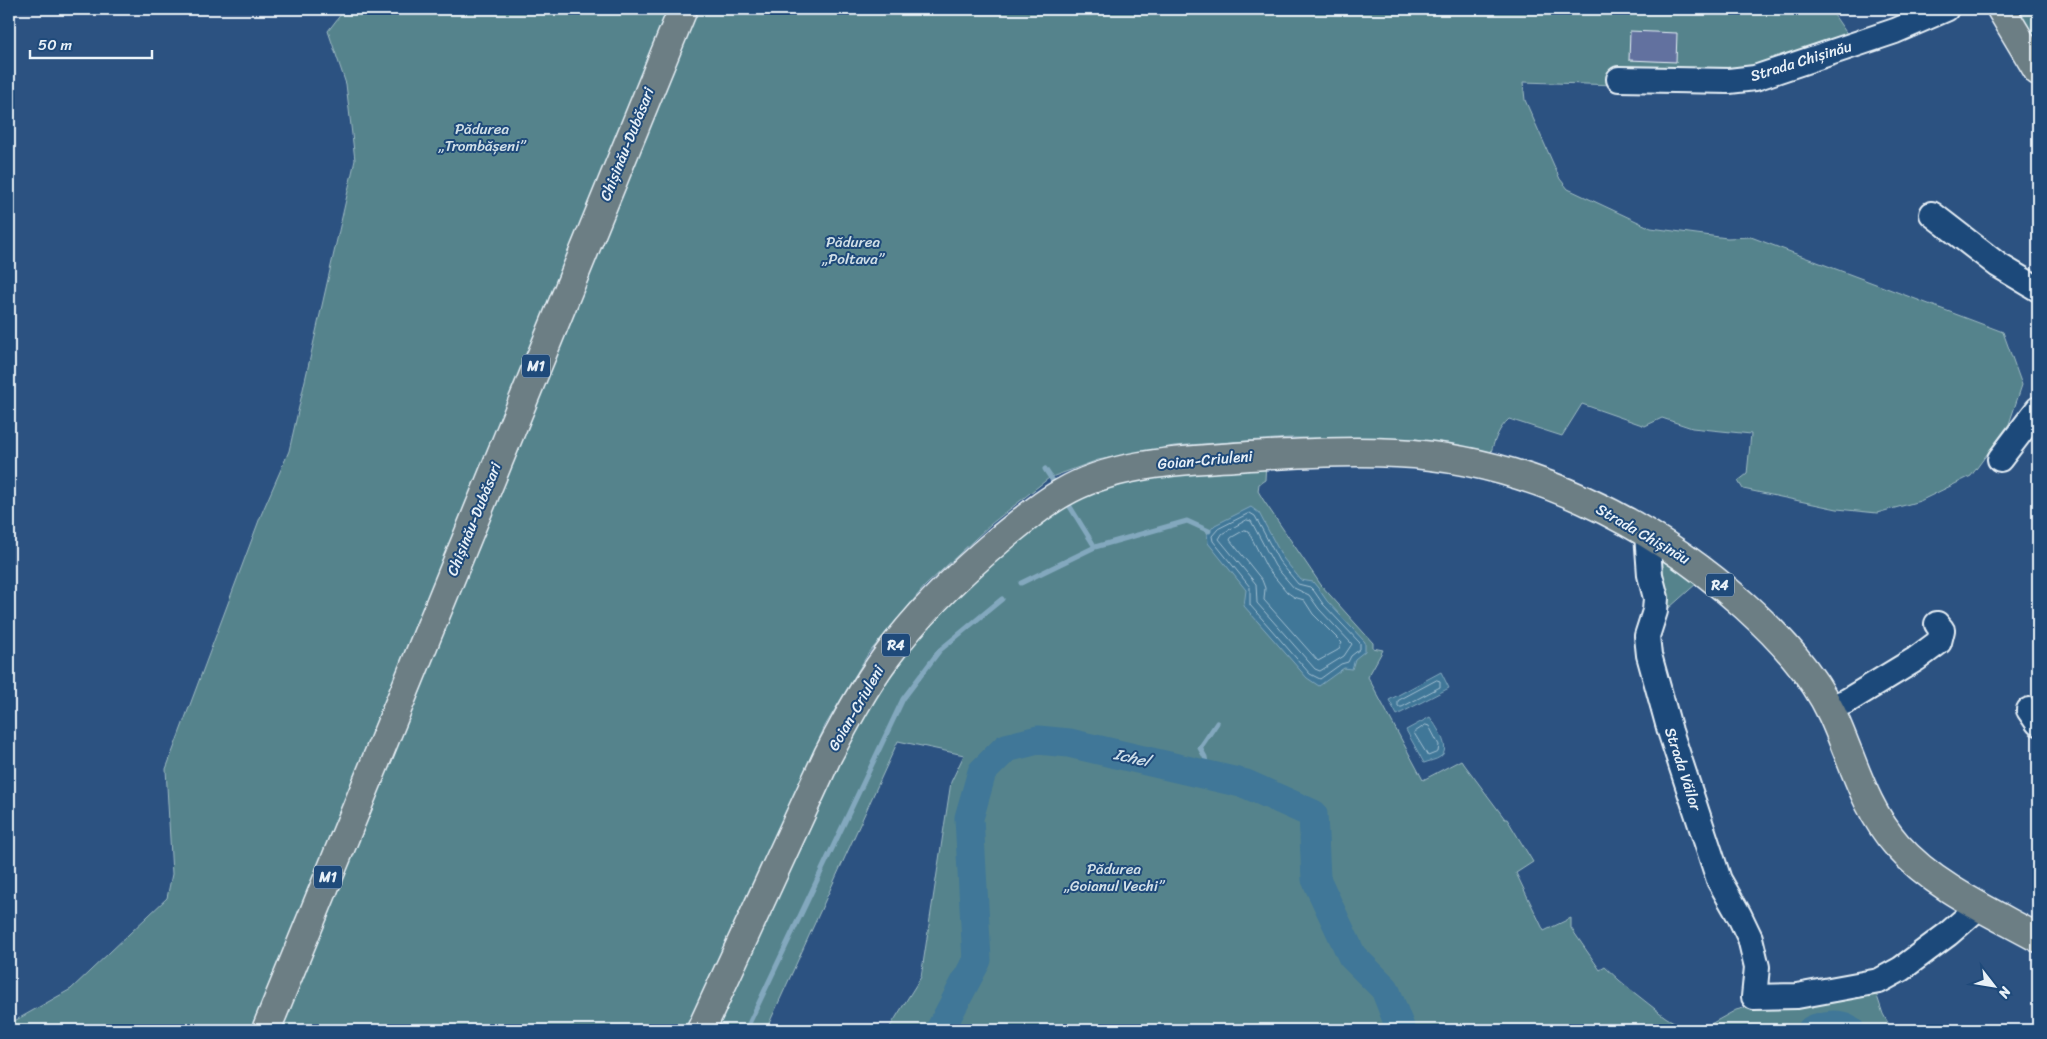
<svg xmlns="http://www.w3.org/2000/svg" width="2047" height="1039" font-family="Sriracha,sans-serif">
<rect width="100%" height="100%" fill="#2c5281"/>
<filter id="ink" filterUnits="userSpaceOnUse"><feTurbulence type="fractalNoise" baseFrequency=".02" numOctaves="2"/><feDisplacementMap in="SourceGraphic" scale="10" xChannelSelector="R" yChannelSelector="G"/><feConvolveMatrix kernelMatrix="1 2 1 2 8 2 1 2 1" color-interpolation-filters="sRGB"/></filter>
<g filter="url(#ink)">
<path fill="#55838c" stroke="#9ebac2" d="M345 9H674L257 1030H9V1024L71 989 167 898 172 874 166 769 261 515 289 451 355 160 346 84 328 31Z
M690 9H1830L1852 41 1771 68 1616 85 1523 82 1525 100 1560 179 1568 189 1651 228 1727 238 1751 237 2003 332 2022 385 2009 424 1971 476 1920 501 1877 513 1837 509 1743 489 1738 481 1747 474 1751 434 1692 428 1662 418 1645 426 1582 404 1562 436 1509 419C1499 428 1495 439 1491 452L1416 439 1290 438 1174 446 1098 460 1049 478 991 524 925 586 868 654 825 726 687 1030H278Z
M2008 9H2038V59Z
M1266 462 1265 480 1259 484 1258 491 1264 501 1321 585 1373 643V648L1383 650 1368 677 1423 780 1461 760 1505 819H1507L1533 862 1516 873 1544 931 1571 918V928L1600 970 1605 967C1623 985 1644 1000 1664 1016 1672 1022 1678 1022 1683 1030H888L921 977 951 782 964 755 898 741 766 1030H709L853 725 919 626 1033 521 1107 484Z
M1660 557 1697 583 1660 616Z
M1874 987 1883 1014 1892 1030H1700L1736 1010 1755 1005Z"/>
<path fill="#3f7798" stroke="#83a8be" d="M1251 507 1259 513 1283 558 1301 580 1313 582 1318 588 1327 601 1365 642V651L1355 659 1352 669 1344 668 1319 686 1307 678 1244 606 1246 590 1208 543 1207 534 1215 525Z
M1441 672 1449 688 1397 715 1389 700Z
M1430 717C1435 725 1453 749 1440 757 1436 760 1429 761 1424 763L1406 730Z"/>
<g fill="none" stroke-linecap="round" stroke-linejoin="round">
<path stroke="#a4c0d2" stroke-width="1" d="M1250 513 1255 516 1279 561 1298 584 1310 587 1314 591 1323 604 1360 643V649L1351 656 1348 662 1341 664 1320 679 1310 674 1250 605V587L1213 541 1212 536 1218 529Z
M1247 520 1251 521 1275 566 1294 588 1309 595 1319 609 1352 644 1344 656 1320 671 1315 669 1257 603 1256 584 1219 539 1222 534Z
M1245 530 1248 531 1267 568 1287 592 1294 597 1304 600 1313 614 1342 643 1338 650 1318 661 1264 600 1265 588 1262 580 1230 540 1231 538Z
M1437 680 1440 681V687L1402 707H1398V701Z
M1426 725 1429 726 1439 745 1438 752 1428 756 1414 733Z"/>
<path stroke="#83a8be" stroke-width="5" d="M1045 469 1053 481
M1069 505 1095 547
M1021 583 1095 547 1187 521 1209 531
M1208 775 1205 757 1200 748 1217 723
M746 1030 903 699 940 650 1002 599"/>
<path stroke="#3f7798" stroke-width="29" d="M940 1030 977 960 969 818 982 772 1006 748 1038 740 1069 743 1246 784 1313 814 1316 879 1352 956 1385 989 1401 1030
M1812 1030C1822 1025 1840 1022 1850 1030"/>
</g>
<path fill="#62719f" stroke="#e8f1f8" d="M1630 31 1677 33 1676 62 1629 60Z"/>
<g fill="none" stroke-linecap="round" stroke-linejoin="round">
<defs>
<path id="minor" d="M1619 79 1729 81 1755 78 1895 31 1946 9
M1932 214 1998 265 2038 289
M2000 459 2038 409
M1647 534 1650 575 1656 598 1655 611 1647 636 1649 655 1670 731 1719 880 1739 915 1750 938 1757 967 1754 997 1797 996 1879 981 1901 969 1948 934 1980 906
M1829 708 1847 701 1916 659 1939 642 1942 630 1937 624
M2029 710 2038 723"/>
<path id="major" d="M2001 9 2038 71
M701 1030 828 755C846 721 864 687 887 656 919 612 959 574 1000 539 1020 523 1039 506 1062 493 1113 463 1177 461 1235 457 1289 454 1343 450 1397 453 1525 459 1650 521 1745 606 1779 637 1812 672 1832 714 1852 757 1864 808 1897 845 1934 887 1989 911 2038 938"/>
<path id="highway" d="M266 1030 683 9"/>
</defs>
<use href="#minor" stroke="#e8f1f8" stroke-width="28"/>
<use href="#major" stroke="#e8f1f8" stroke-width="31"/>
<use href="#highway" stroke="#e8f1f8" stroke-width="31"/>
<use href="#minor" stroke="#1f4a7a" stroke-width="24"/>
<use href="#major" stroke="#6c7e84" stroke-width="28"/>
<use href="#highway" stroke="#6c7e84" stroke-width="28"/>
</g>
</g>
<g text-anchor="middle" stroke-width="4" stroke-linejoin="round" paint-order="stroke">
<g fill="#1f4a7a" stroke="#acbfd2" stroke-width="1">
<rect x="522" y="354.5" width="28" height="23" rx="4"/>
<rect x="1706" y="573.5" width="28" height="23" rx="4"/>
<rect x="882" y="633.5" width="28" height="23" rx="4"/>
<rect x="314" y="865.5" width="28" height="23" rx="4"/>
</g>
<g font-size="14" font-weight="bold" fill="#e8f1f8">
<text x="536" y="371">M1</text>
<text x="1720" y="590">R4</text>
<text x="896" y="650">R4</text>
<text x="328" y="882">M1</text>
</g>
<g font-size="15" fill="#e8f1f8" stroke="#1f4a7a">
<text transform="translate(1801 61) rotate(-17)" y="5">Strada Chișinău</text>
<text transform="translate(627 144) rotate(-68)" y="5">Chișinău-Dubăsari</text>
<text transform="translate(1205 460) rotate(-5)" y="5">Goian-Criuleni</text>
<text transform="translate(474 519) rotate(-68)" y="5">Chișinău-Dubăsari</text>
<text transform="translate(1643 534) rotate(30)" y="5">Strada Chișinău</text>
<text transform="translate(856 708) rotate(-60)" y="5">Goian-Criuleni</text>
<text transform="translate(1683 769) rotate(72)" y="5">Strada Văilor</text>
</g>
<g font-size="15" fill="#d2e0e8" stroke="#1f4a7a">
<text x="482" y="134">Pădurea<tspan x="482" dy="17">„Trombășeni”</tspan></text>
<text x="853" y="247">Pădurea<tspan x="853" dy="17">„Poltava”</tspan></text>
<text x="1114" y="874">Pădurea<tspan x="1114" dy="17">„Goianul Vechi”</tspan></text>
</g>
<g font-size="16" font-style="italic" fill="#cfdfea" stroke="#1f4a7a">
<text transform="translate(1132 757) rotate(13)" y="6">Ichel</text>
</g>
</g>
<rect width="2047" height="1039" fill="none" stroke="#1f4a7a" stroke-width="30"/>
<rect x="15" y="15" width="2017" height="1009" fill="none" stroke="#e8f1f8" stroke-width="2" filter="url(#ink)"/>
<g transform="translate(1994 986) rotate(121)" stroke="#1f4a7a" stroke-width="4" paint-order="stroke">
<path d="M0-4L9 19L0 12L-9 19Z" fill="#e8f1f8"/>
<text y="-8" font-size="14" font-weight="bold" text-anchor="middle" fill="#e8f1f8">N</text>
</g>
<path d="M30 50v8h122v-8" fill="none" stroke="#e8f1f8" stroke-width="2.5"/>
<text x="38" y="50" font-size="15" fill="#e8f1f8" stroke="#1f4a7a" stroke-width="4" paint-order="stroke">50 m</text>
</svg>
